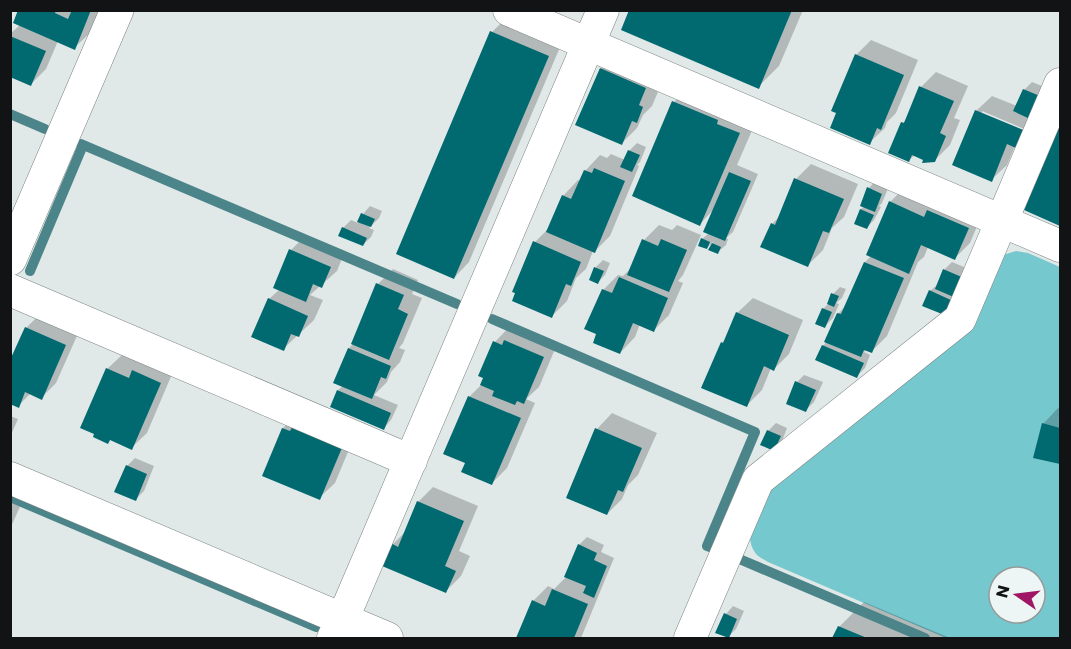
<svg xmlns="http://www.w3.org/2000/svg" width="1071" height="649" font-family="Poppins,sans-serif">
<rect width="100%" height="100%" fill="#e0e8e8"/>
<path fill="#76c8cf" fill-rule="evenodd" d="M1016 251 1028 253 1060 267V638H946L768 562C764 560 759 557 756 554 740 533 760 507 769 488L1003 255ZM999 577H1035V613H999Z"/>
<path fill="#0003" fill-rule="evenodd" d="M19 10H99L90 33 74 48 58 41 46 69 31 84 10 75V34L20 25Z
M631 10H803L779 66 758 87Z
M507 17 563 40 469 262 454 278 492 32Z
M871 40 918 60 896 113 887 122 885 128 869 143 856 55Z
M616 54 660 73 654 90 658 92 652 106 643 115 637 128 622 143 601 69Z
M936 72 968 86 954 118 960 120 950 145 934 161 915 155 909 160 903 123 907 118 921 87Z
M695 81 760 112 737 165 758 174 733 232 726 238 728 239 726 245 718 252 710 249 714 241 707 248 702 239 709 233 714 209 700 224 634 196 674 102Z
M1032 82 1047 88 1037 109 1033 113 1040 116 1033 132 1018 147 1015 146 1007 165 991 180 954 164 976 111 992 96 1017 106 1024 90ZM982 111 1029 131 1028 134 982 114Z
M1060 128V224L1026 209Z
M637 143 646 147 640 162 637 165 639 166 610 236 594 252 593 251 586 269 576 278 567 301 552 316 535 242 550 227 563 196 578 180 580 181 585 171 600 155 607 158 611 154 625 160 629 151Z
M811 164 858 184 844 217 832 228 823 250 808 265 772 224 781 215 796 179Z
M876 180 889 186 882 203 879 206 881 207 874 220 867 227 856 223 861 209 865 206 869 188Z
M905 187 983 212 970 243 955 258 928 247 924 257 918 262 887 336 872 351 867 349 864 352 870 355 865 368 857 376 823 346 827 341 838 314 846 305 865 262 871 256 890 202Z
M370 206 382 211 379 218 369 228 374 230 371 237 363 245 343 228 351 220 358 223 363 214Z
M659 225 672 230 677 225 701 235 683 275 678 281 683 283 669 315 654 330 640 324 635 337 620 353 603 290 618 275 623 276 632 267 644 240Z
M306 235 345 251 337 271 310 295 323 300 314 320 283 349 269 299 280 289 291 250Z
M603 260 610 263 605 275 598 282 595 268Z
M952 262 971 270 954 307 930 291 938 284 944 270Z
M393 269 418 280 412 294 422 298 403 343 399 348 405 350 400 362 391 372 387 382 374 395 398 405 391 420 384 428 338 390 343 386 349 348 354 343 378 284Z
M840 287 846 289 842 298 836 303 839 304 833 318 825 326 823 309 829 303 833 294Z
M753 298 803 320 789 354 774 369 771 368 762 390 747 405 722 343 727 338 737 313Z
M41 313 80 329 56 383 41 398 31 393 18 406 26 328Z
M510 326 517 329 520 326 558 342 539 387 526 399 535 403 507 468 492 483 467 463 469 397 481 385 485 377 480 375 495 342Z
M123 354 175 367 147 433 131 448 107 369Z
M804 375 823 382 814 402 806 410 797 382Z
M1058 408 1060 409V463L1035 456 1043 424Z
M298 413 358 428 335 483 319 498 264 475 283 428Z
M612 413 657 433 638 475 628 485 622 499 607 514 597 429Z
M10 416 18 419 10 437Z
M776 423 787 428 782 441 774 449 768 431Z
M135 458 154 466 144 491 136 499 127 466Z
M10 484 27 491 10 529Z
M433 487 478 506 459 551 470 556 461 576 446 591 393 544 407 530 418 502Z
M587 537 604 545 601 552 614 558 581 638H522L518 637 533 601 548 586 554 589 567 576 579 545Z
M864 602 950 638H834L839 627Z
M733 606 744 611 736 629 728 637 726 614Z"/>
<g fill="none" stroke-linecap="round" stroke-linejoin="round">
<path stroke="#4b858a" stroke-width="10" d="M10 114 45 129
M81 144 457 304
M30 271 83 145
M492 319 755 432 707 546 716 549
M10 497 316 627
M737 558 925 638"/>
</g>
<path fill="#006a70" d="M18 10H56L55 13 68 19 72 10H91L75 50 13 23Z
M629 10H792L759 89 621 30Z
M490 31 549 56 454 279 396 254Z
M10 36 46 51 31 86 10 77Z
M855 54 904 75 881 130 877 128 870 145 830 128 836 113 831 111Z
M600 68 646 88 639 105 643 107 637 123 632 121 622 145 575 125Z
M919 86 954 101 940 133 946 136 935 162 922 163 923 160 912 155 909 162 888 153 901 122 904 123Z
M1023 89 1040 96 1030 119 1013 111Z
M672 101 718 120 717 124 740 133 700 226 632 196Z
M975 110 1026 131 1018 149 1007 144 992 182 952 165Z
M1060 125V226L1024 210Z
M628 150 640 155 632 172 620 167Z
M594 168 625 181 595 253 546 232 562 195 571 199 584 170 592 173Z
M729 172 751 181 725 241 703 232Z
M794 178 844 199 829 233 823 231 808 267 760 247 771 223 775 225Z
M867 187 882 194 875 212 860 206Z
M889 201 924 217 927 210 969 228 955 260 921 245 909 274 866 255Z
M860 209 874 215 867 229 854 224Z
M361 213 375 219 371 227 357 222Z
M342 227 367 238 363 246 338 236Z
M701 238 710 242 707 249 698 246Z
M642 239 658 246 661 239 687 250 669 292 627 275Z
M533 241 581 262 571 286 566 284 552 318 512 301 515 293 512 292Z
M712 243 721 247 718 254 708 250Z
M289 249 331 267 322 288 313 284 306 302 273 288Z
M864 262 904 278 872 353 864 350 861 357 824 342 837 313 841 314Z
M594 267 604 271 598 284 589 280Z
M943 269 964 278 956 298 935 289Z
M619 277 668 298 654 332 633 323 620 354 593 343 596 334 584 329 602 289 612 293Z
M376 283 404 295 398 309 408 314 389 360 351 344Z
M929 290 953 301 947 316 922 306Z
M831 293 839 296 834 307 827 304Z
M268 298 308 316 299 337 291 334 284 351 251 337Z
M822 308 832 312 825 328 815 324Z
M736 312 789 335 774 371 764 366 747 407 701 388 721 342 723 343Z
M25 327 66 345 42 400 25 392 19 408 10 404V360Z
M504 340 544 357 524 404 517 401 515 405 492 396 494 391 480 385 483 378 478 376 493 341 502 345Z
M822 345 864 363 857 378 815 360Z
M348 348 391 366 386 379 381 377 372 399 333 383Z
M106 368 129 378 132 370 161 383 132 450 110 440 108 444 93 437 94 434 80 428Z
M795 381 816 390 806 412 786 404Z
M337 390 391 413 384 430 330 407Z
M468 396 521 418 492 485 461 472 465 463 443 454Z
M295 422 344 443 320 500 262 476 282 428 290 431Z
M1042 423 1060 428V464L1033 458Z
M595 428 642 448 623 492 618 490 607 515 566 498Z
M767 430 781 436 774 451 760 445Z
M126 465 147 474 136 501 114 492Z
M417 501 464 521 445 566 456 571 446 593 382 566 391 543 398 547Z
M578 544 597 553 594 560 607 566 594 598 583 593 586 586 564 577Z
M552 589 588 604 574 638H516L532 600 545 606Z
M724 613 737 619 729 638 715 633Z
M838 626 867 638H832Z"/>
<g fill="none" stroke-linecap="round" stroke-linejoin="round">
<defs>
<path id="street" d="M509 10 1060 246
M10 290 411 461
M10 478 387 638
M333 638 350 602 603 10
M690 638 758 480 960 319 1060 84"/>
<path id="secondary" d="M10 259 117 10"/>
</defs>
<use href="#street" stroke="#7d8484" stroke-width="33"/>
<use href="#secondary" stroke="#7d8484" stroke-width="34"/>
<use href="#street" stroke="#fff" stroke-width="32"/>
<use href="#secondary" stroke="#fff" stroke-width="33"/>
</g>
<rect width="1071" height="649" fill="none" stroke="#111314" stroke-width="24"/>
<g transform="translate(1017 595) rotate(284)"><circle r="28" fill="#edf5f5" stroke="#959b9b" stroke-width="1.5"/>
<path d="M0-4.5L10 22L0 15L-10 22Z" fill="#9f1764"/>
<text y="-9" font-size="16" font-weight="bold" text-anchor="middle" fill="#111314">N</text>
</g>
</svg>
